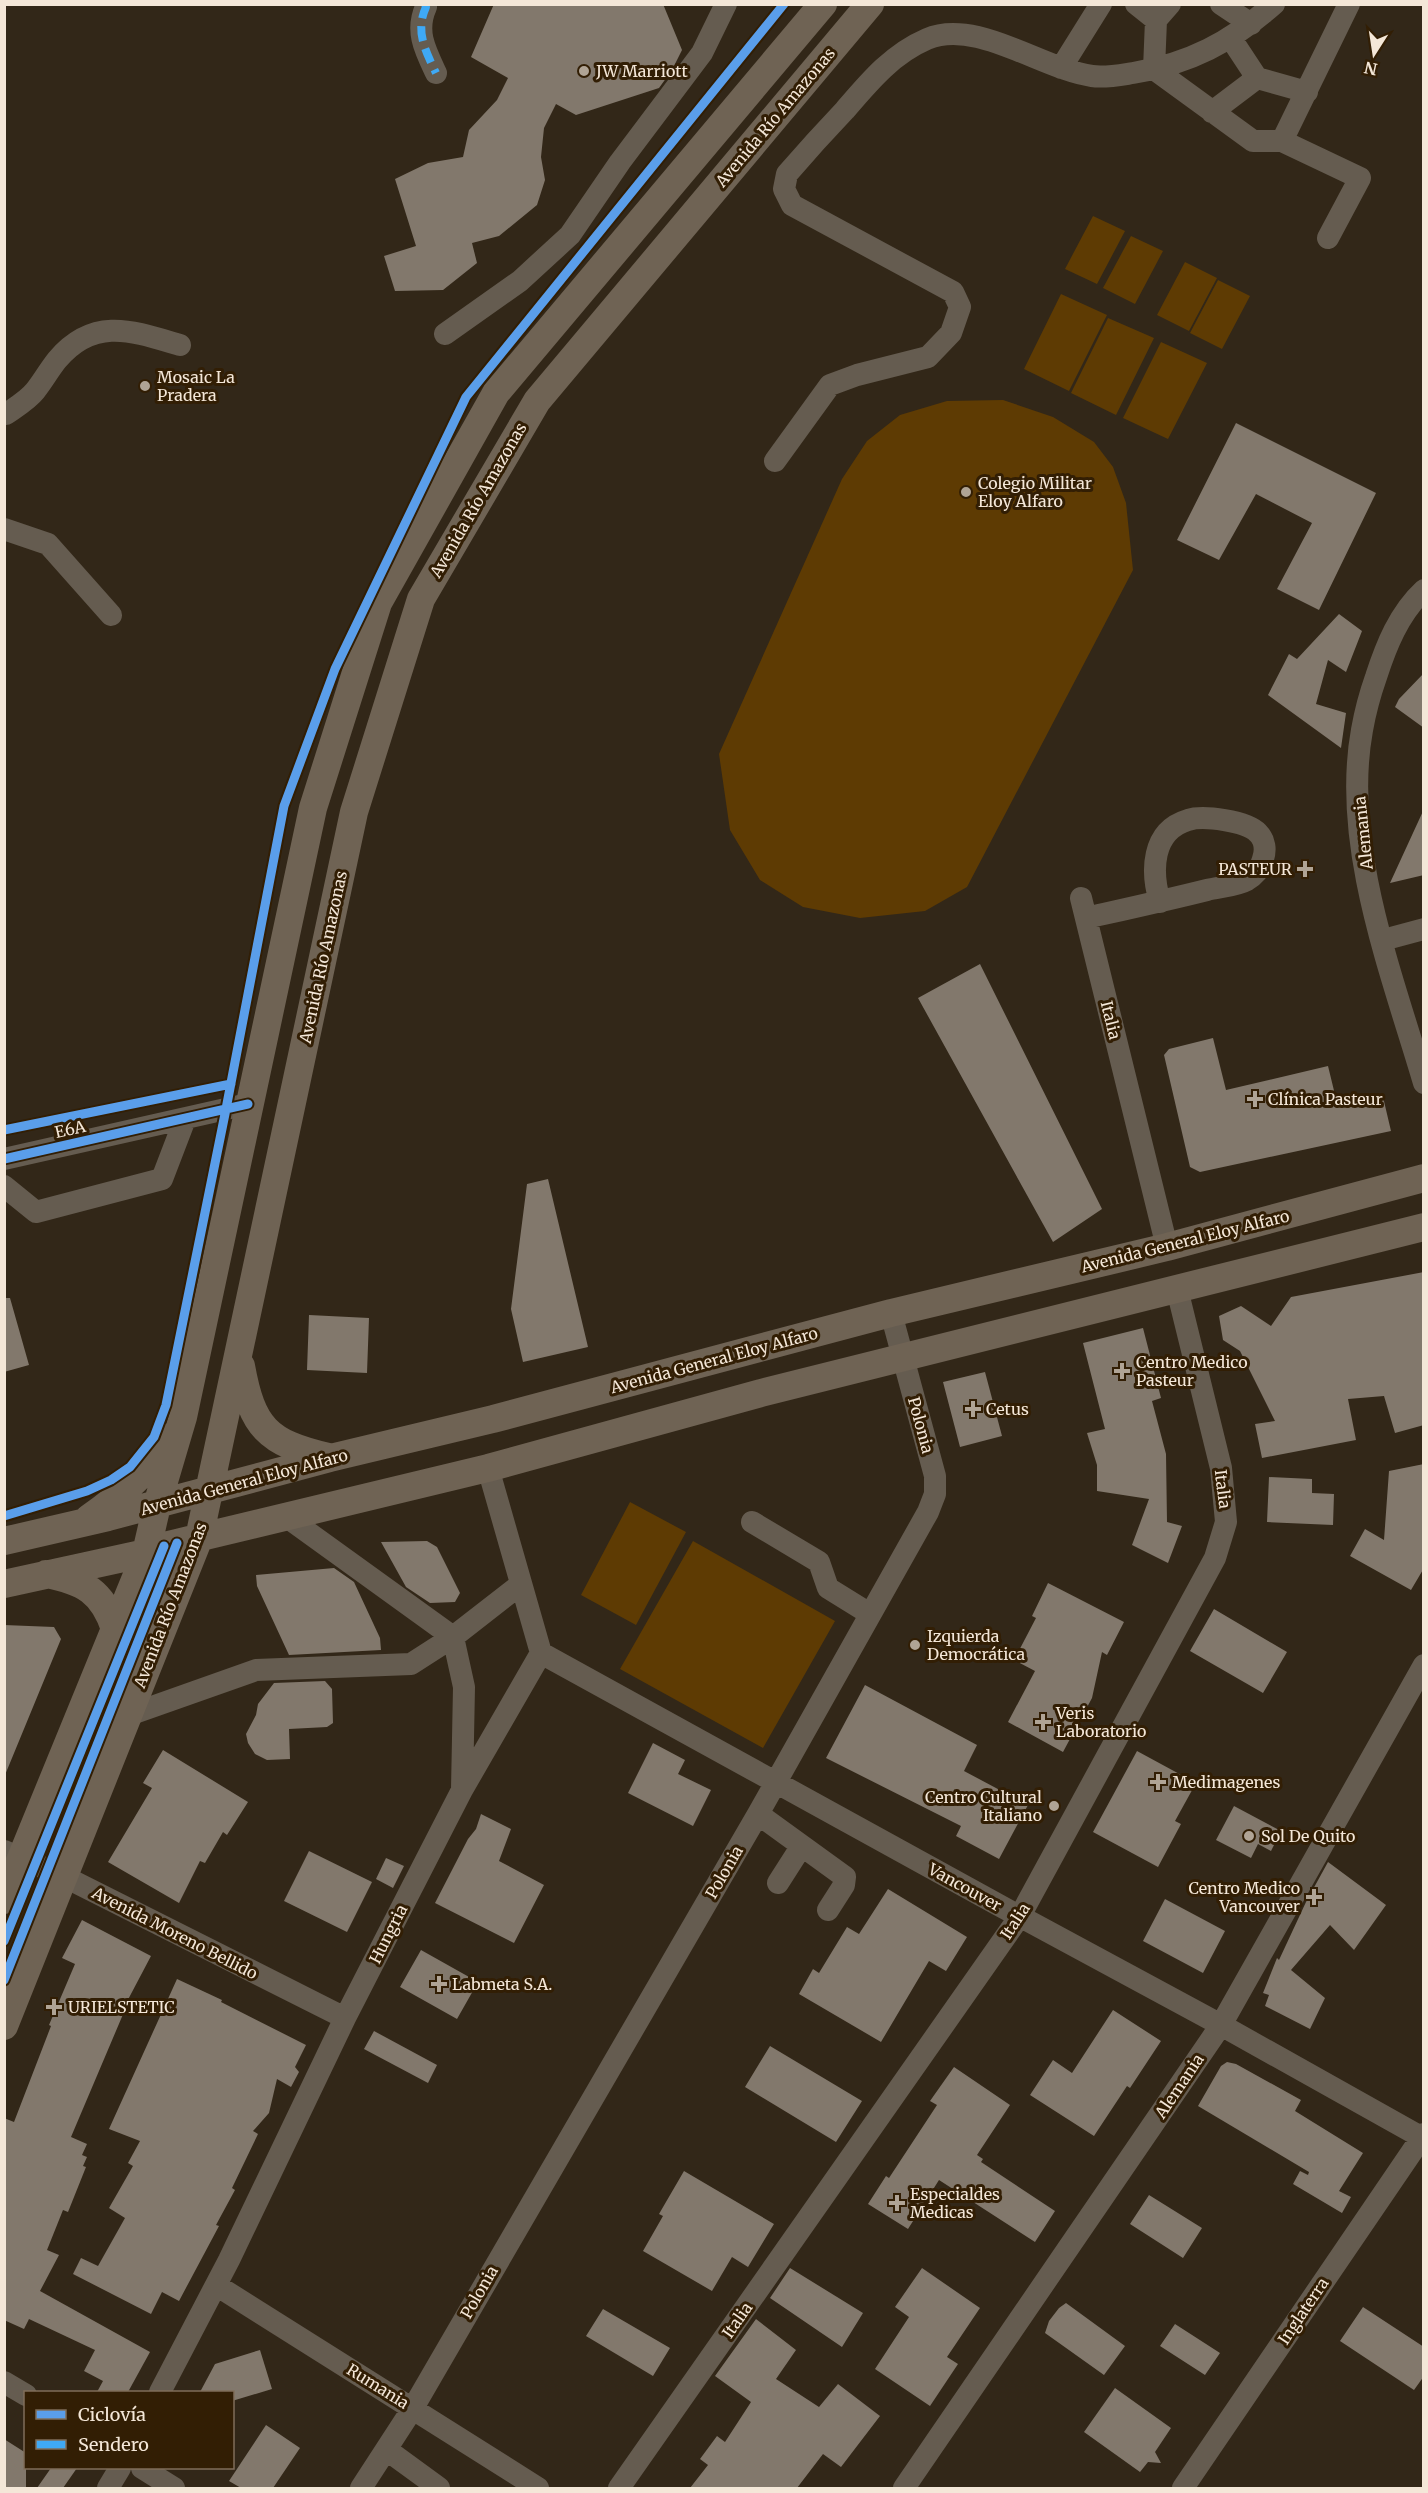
<svg xmlns="http://www.w3.org/2000/svg" width="1428" height="2493" font-family="Merriweather,serif">
<rect width="100%" height="100%" fill="#322718"/>
<path fill="#5e3b03" d="M1093 216 1125 231 1097 284 1065 269Z
M1131 236 1163 251 1135 304 1103 288Z
M1185 262 1217 278 1189 331 1157 315Z
M1218 280 1250 296 1222 349 1190 333Z
M1061 294 1107 315 1069 391 1024 369Z
M1108 318 1154 338 1116 415 1071 393Z
M1161 342 1207 363 1168 439 1123 418Z
M1003 400 1053 417 1094 442 1113 467 1126 503 1133 570 967 887 925 911 860 918 803 907 760 880 730 830 719 754 842 479 867 441 900 415 947 401Z
M630 1502 686 1532 636 1625 581 1595Z
M693 1541 835 1621 763 1748 620 1669Z"/>
<path fill="#82786c" d="M494 4H663L682 50 672 70 659 88 576 115 556 104 544 128 541 157 545 180 537 205 499 236 472 243 477 263 443 290 395 291 384 256 416 246 395 179 428 163 463 157 469 130 497 100 508 78 471 57Z
M1236 423 1376 493 1319 610 1277 589 1312 523 1256 494 1219 560 1177 540Z
M1339 614 1362 631 1346 672 1328 660 1316 704 1346 713 1341 748 1268 695 1289 654 1297 659Z
M1424 673V728L1395 707 1399 699Z
M1424 809V875L1390 883Z
M980 964 1102 1209 1053 1242 918 998Z
M1213 1038 1226 1090 1328 1066 1338 1107 1383 1097 1391 1131 1200 1172 1190 1167 1164 1055 1169 1049Z
M548 1179 588 1347 523 1362 511 1309 527 1184Z
M1424 1272V1425L1395 1433 1384 1396 1348 1399 1356 1440 1262 1458 1255 1424 1275 1421 1240 1351 1223 1340 1219 1316 1241 1306 1271 1326 1291 1297Z
M4 1298H10L29 1365 4 1372Z
M309 1315 369 1318 367 1373 307 1370Z
M1143 1328 1161 1398 1152 1401 1166 1454 1167 1522 1182 1526 1168 1563 1132 1545 1149 1499 1097 1491V1465L1087 1433 1105 1429 1083 1343Z
M985 1372 1002 1436 960 1447 943 1382Z
M1424 1464V1568L1411 1590 1350 1556 1365 1529 1384 1540 1389 1471Z
M1269 1477 1312 1479V1493L1334 1494 1333 1525 1267 1522Z
M427 1541 437 1547 460 1593 455 1602 430 1603 406 1587 381 1542Z
M334 1568 354 1582 380 1638 381 1650 289 1655 257 1586 256 1575Z
M1048 1583 1124 1622 1107 1655 1102 1652 1092 1698 1063 1752 1008 1722 1035 1671 1014 1660 1036 1618 1032 1616Z
M1214 1609 1287 1652 1263 1693 1190 1651Z
M4 1625 54 1627 61 1639 5 1775Z
M325 1681 332 1689 333 1723 327 1727 289 1729 290 1759 267 1760 255 1754 248 1743 246 1734 256 1715 258 1704 274 1683Z
M865 1685 977 1745 964 1771 1028 1805 999 1859 956 1836 961 1826 826 1758Z
M653 1743 685 1760 678 1774 711 1790 693 1826 628 1793Z
M163 1750 248 1802 227 1835 223 1832 205 1863 200 1861 179 1903 108 1862 152 1788 143 1783Z
M1137 1751 1196 1783 1175 1821 1181 1824 1158 1867 1093 1832Z
M1234 1806 1281 1831 1271 1851 1258 1844 1251 1858 1216 1840Z
M481 1814 511 1829 499 1861 544 1885 514 1943 435 1903 468 1839 476 1829Z
M309 1851 372 1882 347 1932 284 1901Z
M386 1858 404 1866 393 1888 376 1879Z
M1328 1862 1386 1905 1354 1950 1330 1925 1291 1970 1325 1998 1310 2029 1265 2006 1269 1995 1263 1993 1277 1958 1279 1960 1306 1902Z
M888 1889 967 1937 946 1971 929 1961 881 2042 799 1994 813 1969 819 1973 847 1927 859 1934Z
M1165 1899 1225 1931 1203 1973 1143 1941Z
M82 1920 151 1956 122 2011 124 2012 71 2137 87 2144 82 2155 87 2157 83 2166 86 2167 68 2212 63 2210 47 2250 59 2255 40 2291 150 2352 128 2392H97L103 2381 84 2371 95 2350 29 2319 24 2329 4 2320V2118L14 2122 51 2026 49 2025 75 1964 62 1958Z
M421 1950 478 1982 457 2019 400 1987Z
M177 1979 222 2000 221 2002 306 2045 295 2067 299 2072 291 2087 277 2079 269 2113 253 2131 258 2134 232 2188 235 2190 216 2225 219 2226 179 2301 162 2292 151 2314 73 2274 81 2258 98 2266 125 2218 109 2208 133 2166 128 2163 140 2141 109 2129Z
M1113 2010 1161 2041 1130 2088 1127 2086 1094 2136 1030 2095 1053 2060 1072 2073Z
M374 2031 437 2065 428 2083 364 2049Z
M770 2046 862 2101 836 2142 745 2087Z
M1227 2062 1236 2064 1301 2100 1295 2111 1363 2153 1339 2191 1351 2197 1342 2213 1293 2184 1300 2171 1308 2175 1309 2172 1198 2106 1221 2066Z
M954 2067 1010 2105 977 2155 983 2159 981 2162 1055 2211 1035 2242 939 2180 908 2229 868 2204 886 2176 889 2178 937 2105 930 2101Z
M684 2171 774 2224 748 2267 732 2257 712 2291 643 2251 663 2216 659 2214Z
M1149 2195 1202 2228 1183 2258 1130 2224Z
M790 2268 863 2313 842 2347 770 2298Z
M922 2268 980 2308 947 2357 958 2364 930 2406 875 2369 909 2317 895 2307Z
M1066 2303 1125 2346 1104 2375 1045 2333 1049 2321 1059 2308Z
M1363 2307 1424 2347V2376L1414 2390 1340 2341Z
M603 2309 670 2348 653 2376 586 2336Z
M756 2319 796 2350 776 2379 819 2407 838 2384 880 2416 841 2467 823 2454 797 2488H690L708 2465 700 2459 717 2436 725 2442 751 2402 715 2376Z
M1175 2324 1220 2353 1205 2375 1160 2346Z
M260 2350 272 2389 232 2401V2392H200L215 2364Z
M1115 2388 1171 2428 1155 2452 1161 2463 1148 2462 1140 2472 1084 2432Z
M266 2425 300 2448 273 2488H241L229 2481Z
M4 2439 26 2453V2488H4Z
M51 2468H77L63 2488H37Z"/>
<g fill="none" stroke-linecap="round" stroke-linejoin="round">
<path stroke="#655c50" stroke-width="22" d="M425 4 426 7C415 31 425 50 436 73
M1136 4 1156 20 1154 69
M1221 4 1251 24
M1156 20 1170 4
M1230 37 1257 78 1307 92
M1061 68 1101 4
M1154 69 1253 141H1282L1360 178 1328 238
M1212 112 1257 78
M1282 141 1349 4
M445 334 520 281 570 235 620 162 702 53 726 4
M6 414C16 407 28 400 35 391 43 381 49 370 57 360 94 316 133 331 180 345
M775 461 830 385 857 375 928 357 951 333 960 307 953 292 792 205 784 189 787 174C806 152 825 131 845 110 869 82 892 54 927 39 976 18 1042 69 1092 76 1105 78 1120 75 1133 73 1189 64 1231 42 1274 4
M4 529 48 544 111 615
M1424 590C1399 613 1386 646 1376 677 1370 694 1365 713 1362 730 1341 845 1392 974 1424 1083
M1081 898 1167 1247
M1086 918C1126 909 1167 900 1207 890 1219 887 1236 886 1247 880 1255 875 1261 868 1263 859 1266 850 1265 840 1258 833 1247 821 1203 815 1188 820 1151 831 1151 872 1160 902
M1383 940 1424 929
M4 1159 248 1104
M4 1186 36 1212 162 1179 185 1119
M284 1515 453 1637 464 1687 462 1789
M752 1522 819 1562 828 1588 870 1614
M541 1653 995 1903 1221 2025 1421 2137
M129 1715 256 1670 411 1664 453 1637 521 1584
M758 1814 845 1877 844 1885 828 1910
M4 1851 63 1876 345 2018
M778 1883 801 1847
M216 2285 538 2488
M4 2382 26 2395
M160 2392 229 2260 345 2018 462 1790 541 1653 488 1468
M387 2450 439 2488
M142 2468 174 2488
M108 2488 120 2468
M361 2488 413 2408 758 1814 928 1512 935 1494V1476L891 1313
M619 2488 1020 1916 1215 1558 1226 1522 1221 1468 1177 1289
M904 2488 1221 2025 1424 1665
M1183 2488 1424 2134"/>
<path stroke="#6f6354" stroke-width="28" d="M241 1366C252 1427 267 1443 328 1457
M89 1518C120 1497 150 1469 170 1437
M4 1541 108 1517 330 1458 493 1419 891 1313 1167 1247 1424 1178
M46 1574C84 1581 103 1592 115 1629
M4 1584 146 1553 164 1546 488 1468 761 1393 1424 1227
M4 1900 146 1553 157 1505 183 1417 313 808 378 603 496 393 823 4
M4 2026 199 1538 354 812 421 599 537 401 870 4"/>
<path stroke="#3fa9f5" stroke-width="8" stroke-dasharray="15 8" stroke-linecap="butt" d="M425 4 426 7C415 31 425 50 436 73"/>
<defs>
<path id="cycleway" d="M4 1130 231 1084
M4 1159 248 1104
M4 1516 87 1491 111 1480 130 1467 154 1437 166 1405 226 1109 284 806 335 669 466 397 784 4
M4 1941 164 1546
M4 1980 177 1543"/>
</defs>
<use href="#cycleway" stroke="#321e04" stroke-width="13"/>
<use href="#cycleway" stroke="#5a9eea" stroke-width="9"/>
</g>
<g fill="#b0a495" stroke="#321e04" stroke-width="2">
<circle cx="584" cy="71" r="6"/>
<circle cx="145" cy="386" r="6"/>
<circle cx="966" cy="492" r="6"/>
<path d="M1302 860h6v6h6v6h-6v6h-6v-6h-6v-6h6z"/>
<path d="M1252 1090h6v6h6v6h-6v6h-6v-6h-6v-6h6z"/>
<path d="M1119 1362h6v6h6v6h-6v6h-6v-6h-6v-6h6z"/>
<path d="M970 1400h6v6h6v6h-6v6h-6v-6h-6v-6h6z"/>
<circle cx="915" cy="1645" r="6"/>
<path d="M1040 1713h6v6h6v6h-6v6h-6v-6h-6v-6h6z"/>
<path d="M1155 1773h6v6h6v6h-6v6h-6v-6h-6v-6h6z"/>
<circle cx="1054" cy="1806" r="6"/>
<circle cx="1249" cy="1836" r="6"/>
<path d="M1311 1888h6v6h6v6h-6v6h-6v-6h-6v-6h6z"/>
<path d="M436 1975h6v6h6v6h-6v6h-6v-6h-6v-6h6z"/>
<path d="M51 1998h6v6h6v6h-6v6h-6v-6h-6v-6h6z"/>
<path d="M894 2194h6v6h6v6h-6v6h-6v-6h-6v-6h6z"/>
</g>
<g text-anchor="middle" stroke-width="6" stroke-linejoin="round" paint-order="stroke">
<g font-size="16" fill="#f4e7d8" stroke="#321e04" text-anchor="start">
<text x="596" y="77">JW Marriott</text>
<text x="157" y="383">Mosaic La<tspan x="157" dy="18">Pradera</tspan></text>
<text x="978" y="489">Colegio Militar<tspan x="978" dy="18">Eloy Alfaro</tspan></text>
<text x="1292" y="875" text-anchor="end">PASTEUR</text>
<text x="1268" y="1105">Clínica Pasteur</text>
<text x="1136" y="1368">Centro Medico<tspan x="1136" dy="18">Pasteur</tspan></text>
<text x="986" y="1415">Cetus</text>
<text x="927" y="1642">Izquierda<tspan x="927" dy="18">Democrática</tspan></text>
<text x="1056" y="1719">Veris<tspan x="1056" dy="18">Laboratorio</tspan></text>
<text x="1172" y="1788">Medimagenes</text>
<text x="1042" y="1803" text-anchor="end">Centro Cultural<tspan x="1042" dy="18">Italiano</tspan></text>
<text x="1261" y="1842">Sol De Quito</text>
<text x="1300" y="1894" text-anchor="end">Centro Medico<tspan x="1300" dy="18">Vancouver</tspan></text>
<text x="452" y="1990">Labmeta S.A.</text>
<text x="68" y="2013">URIELSTETIC</text>
<text x="910" y="2200">Especialdes<tspan x="910" dy="18">Medicas</tspan></text>
</g>
<g font-size="16" fill="#f4e7d8" stroke="#321e04">
<text transform="translate(775 117) rotate(-50)" y="6">Avenida Río Amazonas</text>
<text transform="translate(478 500) rotate(-60)" y="6">Avenida Río Amazonas</text>
<text transform="translate(1363 833) rotate(-96)" y="6">Alemania</text>
<text transform="translate(323 957) rotate(-78)" y="6">Avenida Río Amazonas</text>
<text transform="translate(1111 1020) rotate(76)" y="6">Italia</text>
<text transform="translate(70 1129) rotate(-13)" y="6">E6A</text>
<text transform="translate(1185 1241) rotate(-14)" y="6">Avenida General Eloy Alfaro</text>
<text transform="translate(714 1360) rotate(-15)" y="6">Avenida General Eloy Alfaro</text>
<text transform="translate(921 1425) rotate(75)" y="6">Polonia</text>
<text transform="translate(244 1482) rotate(-15)" y="6">Avenida General Eloy Alfaro</text>
<text transform="translate(1223 1489) rotate(83)" y="6">Italia</text>
<text transform="translate(170 1605) rotate(-69)" y="6">Avenida Río Amazonas</text>
<text transform="translate(724 1872) rotate(-60)" y="6">Polonia</text>
<text transform="translate(965 1887) rotate(29)" y="6">Vancouver</text>
<text transform="translate(1015 1921) rotate(-57)" y="6">Italia</text>
<text transform="translate(175 1933) rotate(27)" y="6">Avenida Moreno Bellido</text>
<text transform="translate(388 1934) rotate(-63)" y="6">Hungria</text>
<text transform="translate(1179 2086) rotate(-56)" y="6">Alemania</text>
<text transform="translate(479 2292) rotate(-60)" y="6">Polonia</text>
<text transform="translate(1303 2311) rotate(-56)" y="6">Inglaterra</text>
<text transform="translate(737 2320) rotate(-55)" y="6">Italia</text>
<text transform="translate(378 2386) rotate(32)" y="6">Rumania</text>
</g>
</g>
<rect width="1428" height="2493" fill="none" stroke="#f4e7d8" stroke-width="12"/>
<rect x="24" y="2391" width="210" height="78" fill="#321e04" stroke="#806e59" stroke-width="1.5"/>
<rect x="36" y="2410" width="30" height="9" fill="#5a9eea" stroke="#806e59" stroke-width="1.5"/>
<text x="78" y="2421" font-size="18" fill="#f4e7d8">Ciclovía</text>
<rect x="36" y="2440" width="30" height="9" fill="#3fa9f5" stroke="#806e59" stroke-width="1.5"/>
<text x="78" y="2451" font-size="18" fill="#f4e7d8">Sendero</text>
<g transform="translate(1374 54) rotate(192)" stroke="#321e04" stroke-width="4.5" paint-order="stroke">
<path d="M0-4.5L10 22L0 15L-10 22Z" fill="#f4e7d8"/>
<text y="-9" font-size="16" font-weight="bold" text-anchor="middle" fill="#f4e7d8">N</text>
</g>
</svg>
